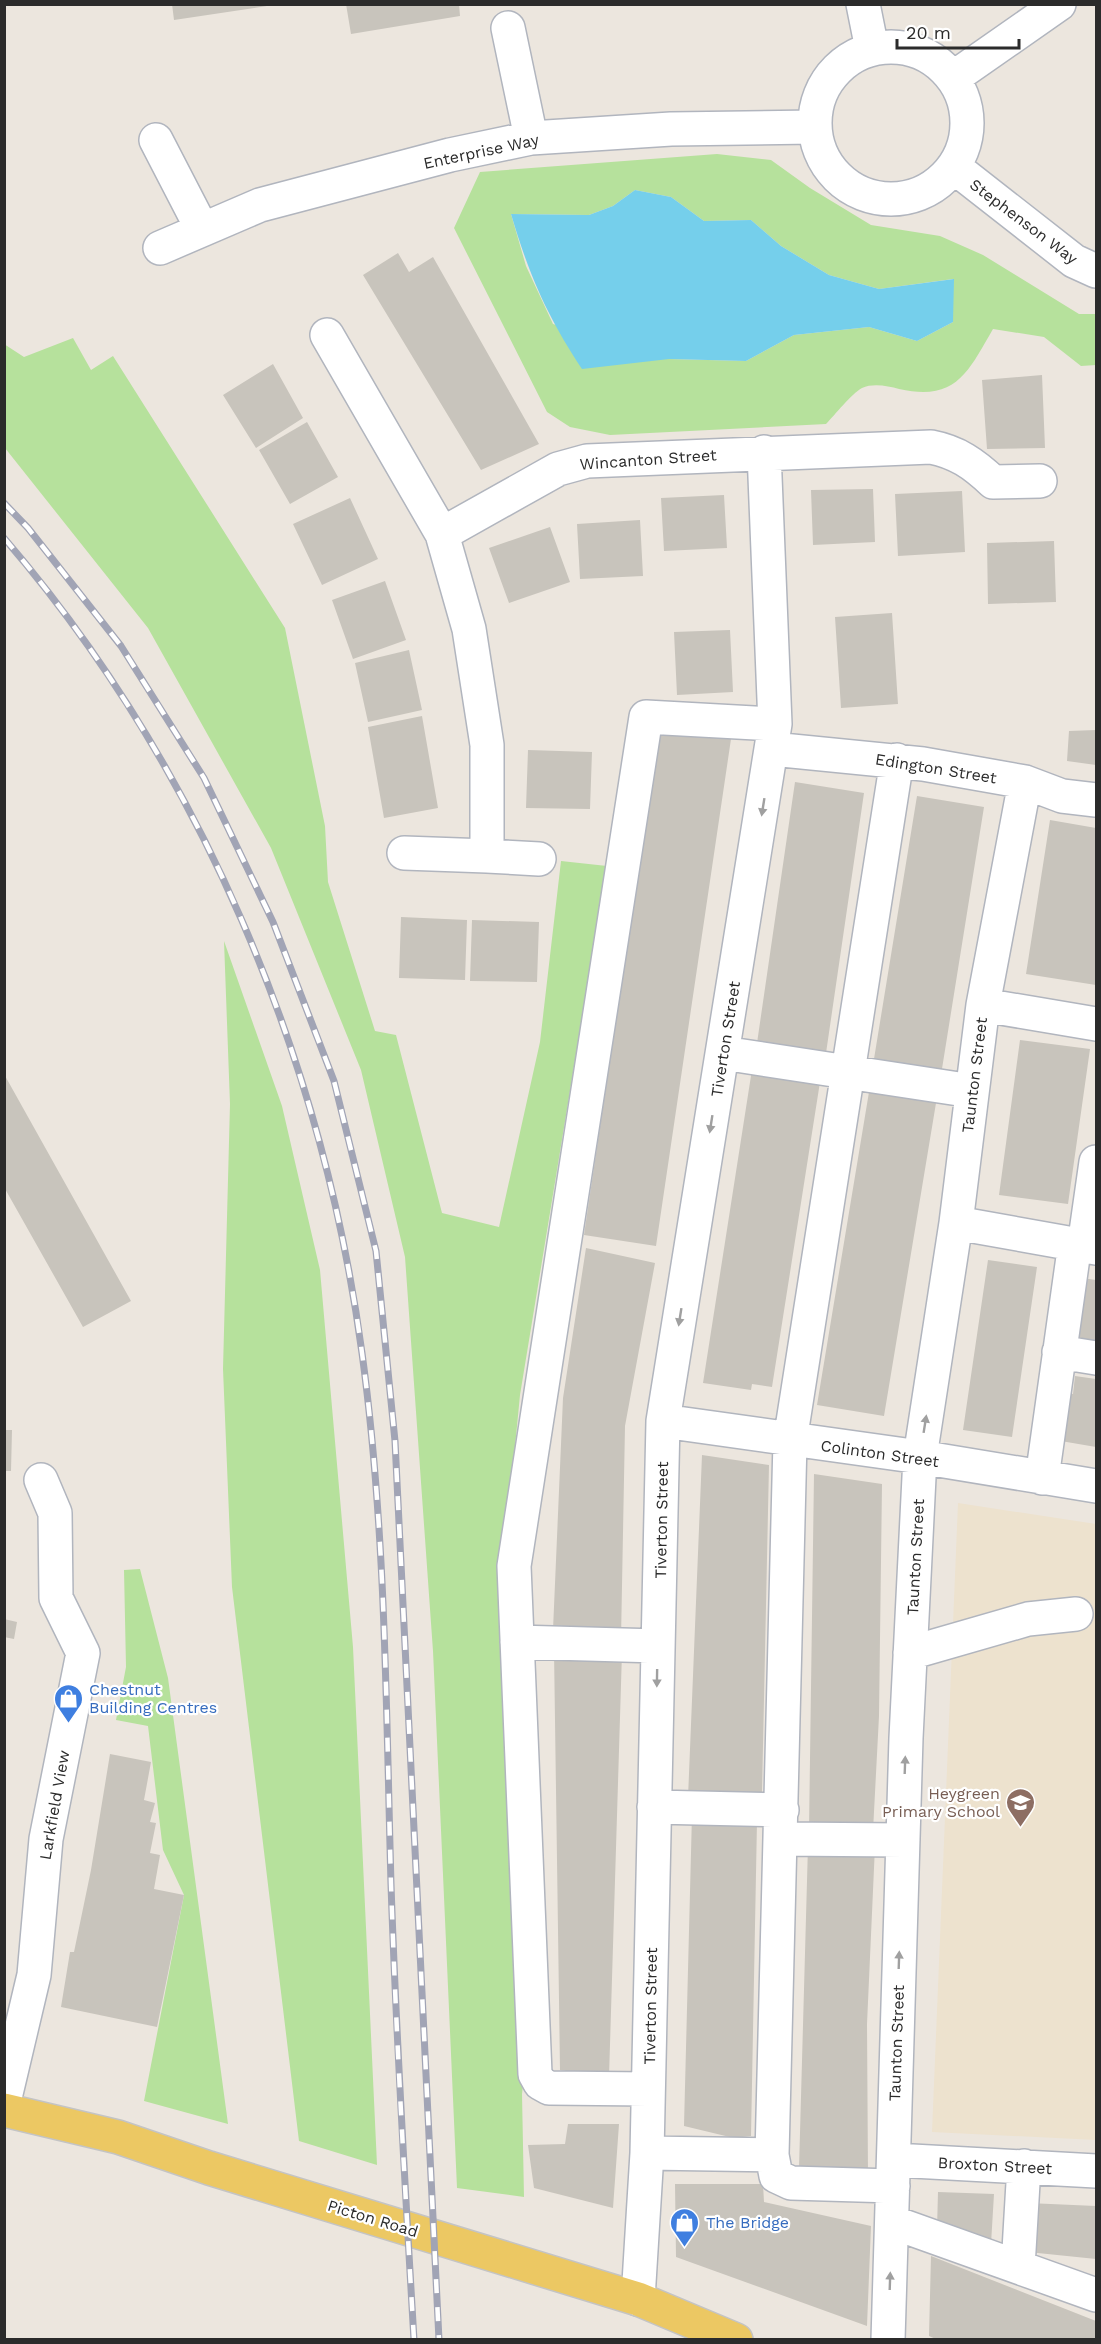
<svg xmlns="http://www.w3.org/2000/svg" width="1101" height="2344" font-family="'Work Sans',sans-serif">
<rect width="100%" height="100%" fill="#ece6de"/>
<path fill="#ede2ce" d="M958 1503 1096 1524V2140L932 2132Z"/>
<path fill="#b6e19c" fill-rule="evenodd" d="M717 154 771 160 810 188 871 225 940 236 983 255 1079 314H1096V365L1081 366 1044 337 993 329C968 372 956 402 899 389 888 386 873 383 862 388 851 394 835 415 826 424L610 435 570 427 547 412 454 228 480 172ZM635 190 671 197 704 221 751 220 781 246 829 275 879 289 953 279V322L917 341 869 327 794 335 746 361 669 359 553 324 526 266 511 214 589 215 613 206Z
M73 338 91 370 113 356 285 628 325 826 328 882 375 1031 396 1035 442 1213 499 1227 540 1042 561 861 607 866 520 1395 503 1570 525 2067 522 2094 524 2197 457 2188 433 1651 405 1257 361 1070 271 848 148 628 5 448 4 344 24 357Z
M224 941 282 1106 320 1270 353 1647 377 2165 299 2141 232 1587 223 1369 230 1104Z
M140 1569 168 1678 228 2124 144 2101 184 1895 163 1850 148 1726 116 1720 126 1667 124 1570Z"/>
<path fill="#75cfeb" d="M635 190 671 197 704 221 751 220 781 246 829 275 879 289 954 279 953 322 917 341 869 327 794 335 746 361 669 359 582 369C547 316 529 275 511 214L589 215 613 206Z"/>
<path fill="#c8c4bc" d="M172 4H267V6L174 20Z
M346 4H459L460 16 351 34Z
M398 253 409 272 433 257 539 444 481 470 363 275Z
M273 364 303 418 256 448 223 395Z
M1042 375 1045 448 987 449 982 380Z
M307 422 338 477 290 504 259 450Z
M873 489 875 542 813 545 811 490Z
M962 491 965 552 898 556 895 494Z
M724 495 727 548 664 551 661 498Z
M350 498 378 559 322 585 293 524Z
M640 520 643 576 580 579 577 524Z
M550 527 570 582 509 603 489 548Z
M1054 541 1056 602 988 604 987 543Z
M385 581 406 640 353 659 332 600Z
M892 613 898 704 841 708 835 617Z
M730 630 733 692 677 695 674 632Z
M409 650 422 710 368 722 355 663Z
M422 716 438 808 384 818 368 727Z
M659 728 731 739 656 1246 584 1235Z
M1096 730V765L1067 761 1069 731Z
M528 750 592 752 590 809 526 808Z
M795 782 864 793 825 1060 756 1050Z
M917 796 984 807 941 1075 873 1065Z
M1050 820 1096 828V985L1026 974Z
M401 917 467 920 465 980 399 978Z
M472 920 539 922 537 982 470 981Z
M1020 1040 1090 1049 1068 1204 999 1195Z
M753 1063 820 1082 772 1387 752 1384 751 1390 703 1383Z
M4 1074 131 1301 83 1327 4 1187Z
M871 1080 938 1091 884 1416 817 1405Z
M586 1248 655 1263 625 1426 621 1639 553 1630 563 1398Z
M988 1260 1037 1267 1012 1437 963 1430Z
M1082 1278 1096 1280V1345L1072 1341Z
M1075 1376 1096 1379V1447L1055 1440 1061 1391 1073 1394Z
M5 1430H12L11 1471H5Z
M702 1455 769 1465 762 1793 688 1798Z
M814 1474 882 1484 879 1716 873 1831H809Z
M4 1619 17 1622 14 1639 4 1637Z
M554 1650 622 1652 609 2077 560 2070Z
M110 1754 151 1762 144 1800 155 1803 150 1822 156 1823 150 1853 160 1855 154 1889 184 1895 157 2027 61 2007 70 1952H74L91 1870Z
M692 1814 757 1821 751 2136 734 2138 684 2126Z
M808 1845 875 1846 867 2024 868 2174 799 2169Z
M568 2124H619L613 2208 534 2188 528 2145 565 2144Z
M675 2184H763L764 2202 871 2226 867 2326 676 2257Z
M938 2192 994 2194 991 2244 937 2229Z
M1028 2203 1096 2206V2259L1028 2252Z
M931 2256 1096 2321V2340H938L929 2336Z"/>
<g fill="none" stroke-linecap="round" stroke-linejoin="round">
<defs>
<path id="minor" d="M863 4 872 49
M508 28 531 138
M815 123a76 76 0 1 1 152 0a76 76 0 1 1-152 0Z
M953 78 1059 4
M156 140 202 229
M954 167 1074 261 1096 271
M160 248 260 205 450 155 531 138 671 129 815 127
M327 335 442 534 469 629 487 745V856L539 859
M442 534 558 469 587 461 931 447C957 452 974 464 993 482L1040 481
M772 749 923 764 1025 782 1062 796 1096 800
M404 853 487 856
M983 1005 1096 1024
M723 1053 972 1091
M956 1223 1096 1248
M1084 1246 1096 1162
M1059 1352 1096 1358
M663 1421 920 1457 1096 1486
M1042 1478 1075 1243
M517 1642 658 1646
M910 1653 1028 1619 1076 1614
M654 1807 782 1810
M781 1839 903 1840
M648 2089 549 2088 540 2083 535 2074 514 1566 646 717 775 724
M4 2102 34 1975 46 1839 83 1653 56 1598 55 1513 41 1480
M647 2153 772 2155
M894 2160 1096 2171
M893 2186 791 2183 776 2176 772 2155 790 1441 897 760
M892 2222 1096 2295
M1018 2267 1024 2166
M638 2299 647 2153 663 1421 775 724 764 452
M888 2340 906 1738 920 1457 956 1223 983 1005 1025 782"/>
<path id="major" d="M4 2110 118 2137 209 2168 638 2299 736 2340"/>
</defs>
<use href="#minor" stroke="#b1b5be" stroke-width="36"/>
<use href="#major" stroke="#c4c4c4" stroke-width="36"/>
<use href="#minor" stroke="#fff" stroke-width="33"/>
<use href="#major" stroke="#ecc863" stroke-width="33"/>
<defs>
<path id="rail" d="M4 503 28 528 121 646 204 778 273 922 334 1081 376 1251 395 1441 439 2340
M4 538C200 766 322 1056 362 1353 386 1529 386 1707 391 1884 396 2036 405 2188 414 2340"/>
</defs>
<use href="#rail" stroke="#a1a4b5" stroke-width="7"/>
<use href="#rail" stroke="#fff" stroke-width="4.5" stroke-dasharray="14" stroke-linecap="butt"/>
</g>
<defs><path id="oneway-solid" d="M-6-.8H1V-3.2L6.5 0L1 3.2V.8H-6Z" transform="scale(1.5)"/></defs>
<g fill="#a0a0a0">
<use href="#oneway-solid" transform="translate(763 807) rotate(99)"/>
<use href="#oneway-solid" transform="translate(711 1124) rotate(99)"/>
<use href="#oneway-solid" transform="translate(680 1317) rotate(99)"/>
<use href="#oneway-solid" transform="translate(925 1424) rotate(-81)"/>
<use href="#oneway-solid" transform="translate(657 1678) rotate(91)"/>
<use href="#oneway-solid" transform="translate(905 1765) rotate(-88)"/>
<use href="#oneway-solid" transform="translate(899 1960) rotate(-88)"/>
<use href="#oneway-solid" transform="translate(890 2281) rotate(-88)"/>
</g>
<defs>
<symbol id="shop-pin" viewBox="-11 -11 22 30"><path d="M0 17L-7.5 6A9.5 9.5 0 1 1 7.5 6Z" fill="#3f7fe0" stroke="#fff"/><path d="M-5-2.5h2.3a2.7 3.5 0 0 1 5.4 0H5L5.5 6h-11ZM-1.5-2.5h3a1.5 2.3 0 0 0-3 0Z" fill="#fff"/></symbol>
<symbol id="school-pin" viewBox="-11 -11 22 30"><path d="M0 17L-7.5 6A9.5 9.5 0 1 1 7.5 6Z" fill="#8d6e63" stroke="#fff"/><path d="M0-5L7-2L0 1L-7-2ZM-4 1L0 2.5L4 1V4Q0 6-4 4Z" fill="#fff"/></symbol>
</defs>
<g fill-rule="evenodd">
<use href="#shop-pin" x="52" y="1682" width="33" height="45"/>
<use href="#school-pin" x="1004" y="1786" width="33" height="45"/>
<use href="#shop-pin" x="668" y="2206" width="33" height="45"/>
</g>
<g text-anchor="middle" stroke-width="4.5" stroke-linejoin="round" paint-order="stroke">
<g font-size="16" fill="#2b2b2b" stroke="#fff">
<text transform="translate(481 151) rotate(-12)" y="6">Enterprise Way</text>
<text transform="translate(1024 221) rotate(37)" y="6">Stephenson Way</text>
<text transform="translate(648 459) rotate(-4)" y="6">Wincanton Street</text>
<text transform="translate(936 768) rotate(9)" y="6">Edington Street</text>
<text transform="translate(725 1039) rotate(-81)" y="6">Tiverton Street</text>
<text transform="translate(974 1075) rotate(-83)" y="6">Taunton Street</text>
<text transform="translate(880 1453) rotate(8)" y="6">Colinton Street</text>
<text transform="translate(661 1520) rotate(-89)" y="6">Tiverton Street</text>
<text transform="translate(915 1557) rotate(-87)" y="6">Taunton Street</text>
<text transform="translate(54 1805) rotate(-80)" y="6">Larkfield View</text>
<text transform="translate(650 2006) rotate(-89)" y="6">Tiverton Street</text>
<text transform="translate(896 2043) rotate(-88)" y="6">Taunton Street</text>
<text transform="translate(995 2165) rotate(3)" y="6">Broxton Street</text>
<text transform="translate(373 2218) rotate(17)" y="6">Picton Road</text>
</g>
<g font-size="16" fill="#366cbe" stroke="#fff" text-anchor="start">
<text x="89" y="1695">Chestnut<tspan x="89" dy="18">Building Centres</tspan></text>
<text x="706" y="2228">The Bridge</text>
</g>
<g font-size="16" fill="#785e54" stroke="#fff" text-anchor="end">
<text x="1000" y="1799">Heygreen<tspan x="1000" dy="18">Primary School</tspan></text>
</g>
</g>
<rect width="1101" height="2344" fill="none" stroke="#2b2b2b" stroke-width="12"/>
<path d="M897 39v9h122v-9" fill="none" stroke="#2b2b2b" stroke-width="3"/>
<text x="906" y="39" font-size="18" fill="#2b2b2b" stroke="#ffffff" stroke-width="4.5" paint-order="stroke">20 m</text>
</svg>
